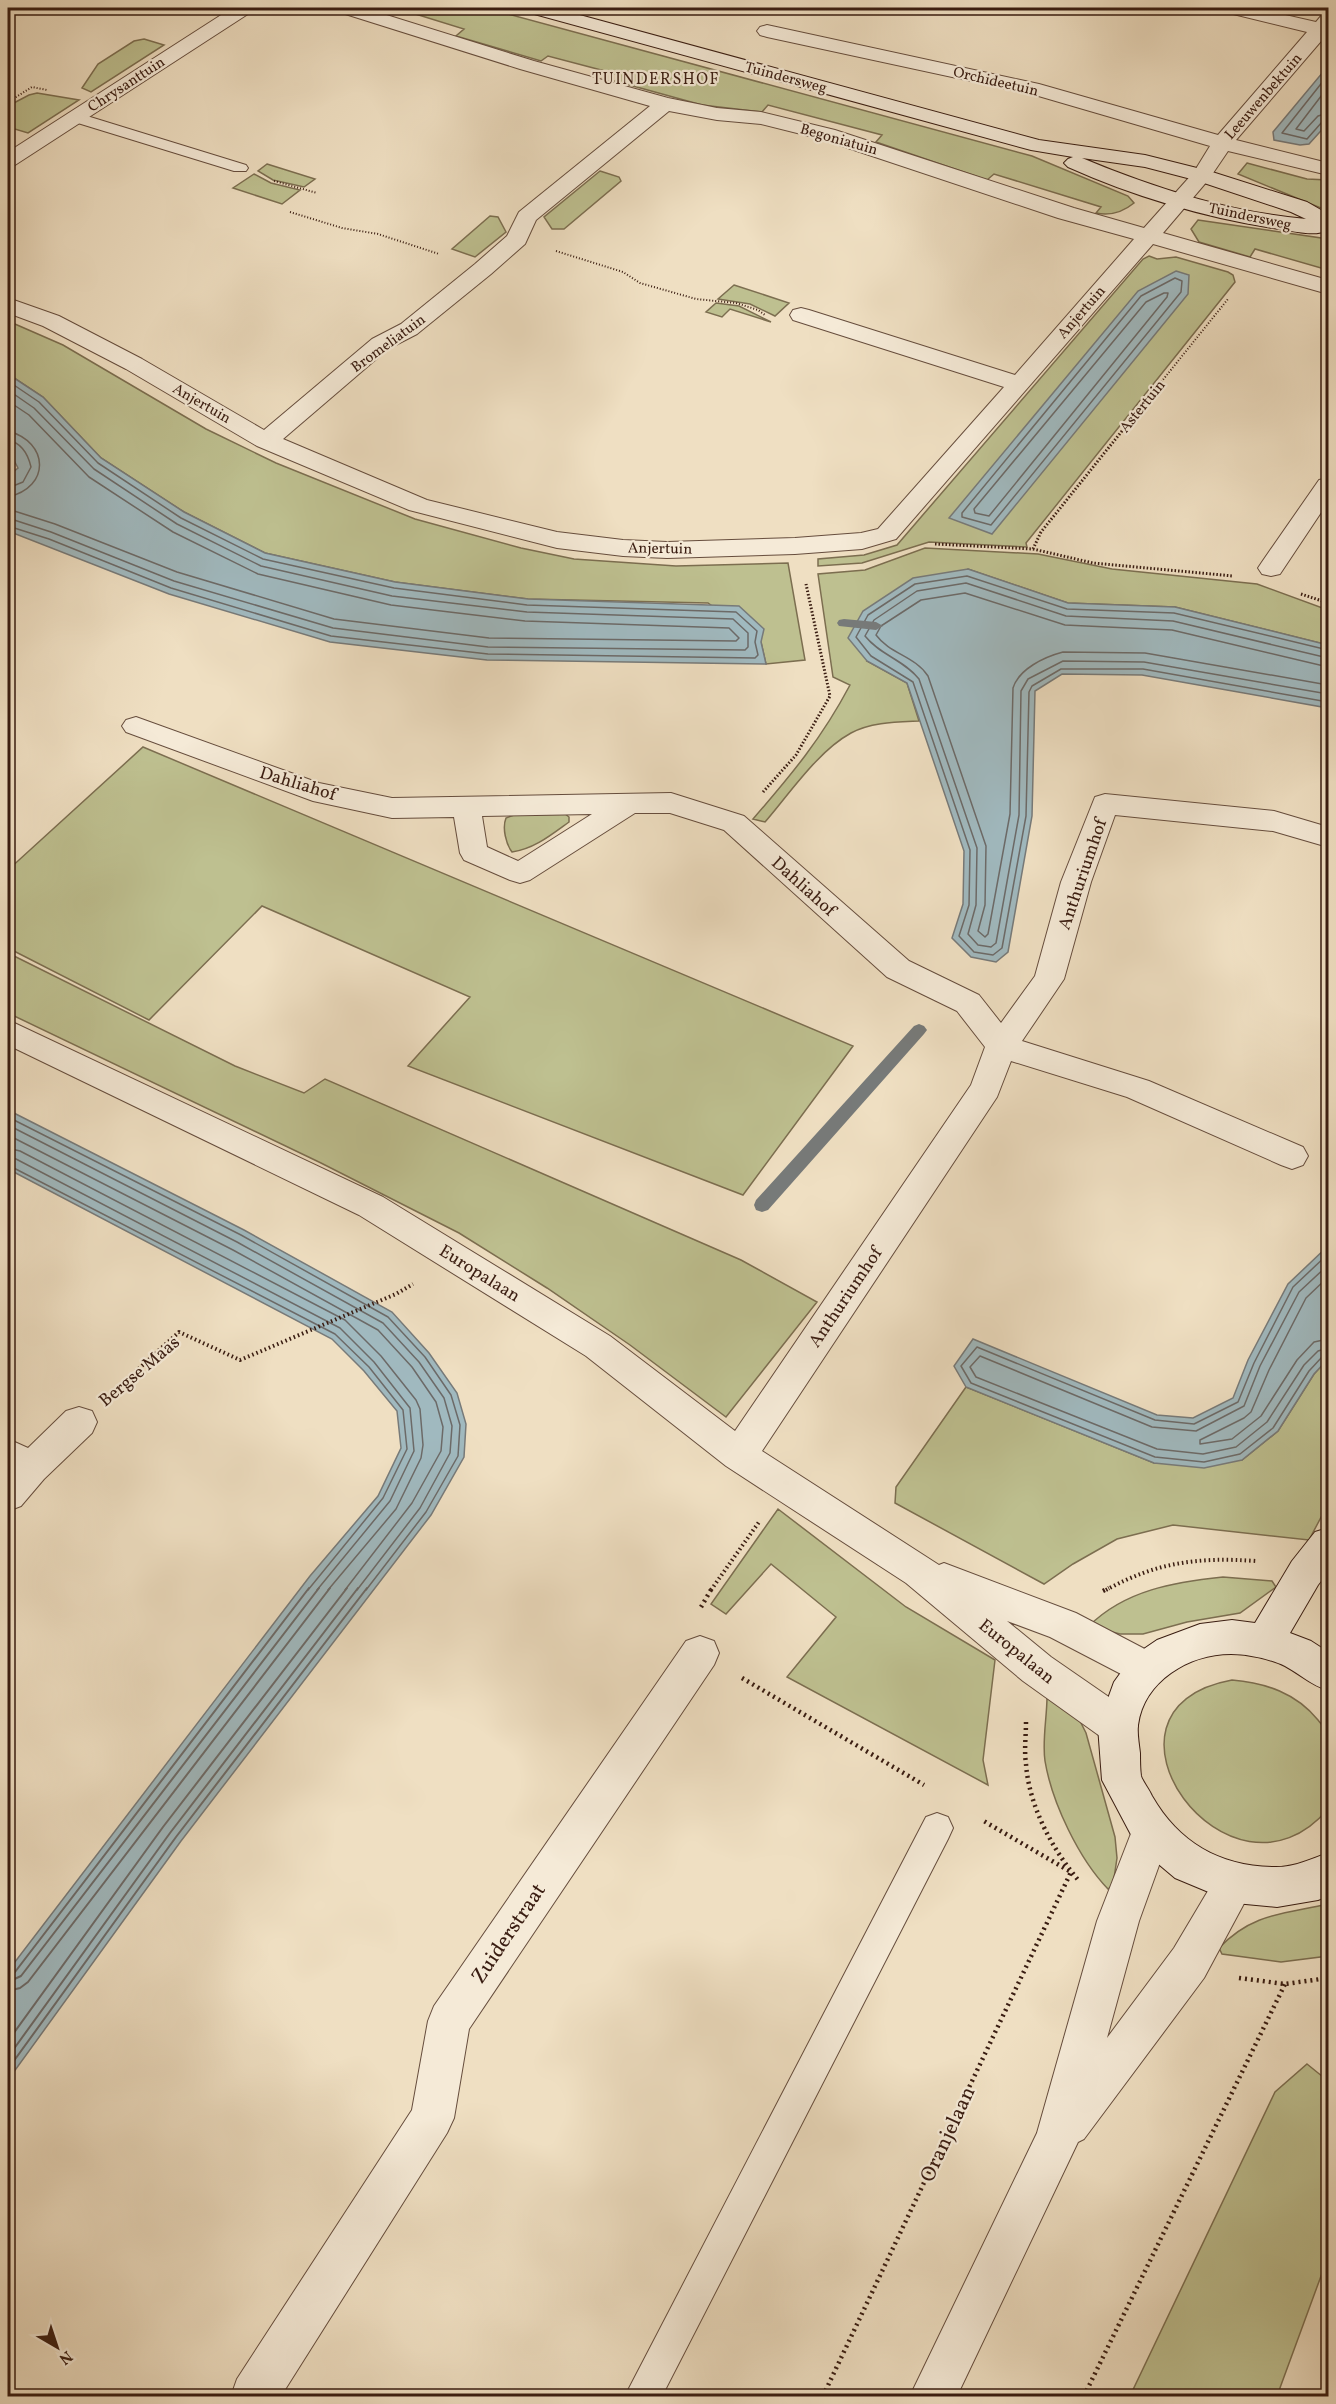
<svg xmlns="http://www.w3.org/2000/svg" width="1336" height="2404" font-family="Vollkorn,serif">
<rect width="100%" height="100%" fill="#efdfc2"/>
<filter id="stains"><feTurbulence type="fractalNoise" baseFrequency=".00333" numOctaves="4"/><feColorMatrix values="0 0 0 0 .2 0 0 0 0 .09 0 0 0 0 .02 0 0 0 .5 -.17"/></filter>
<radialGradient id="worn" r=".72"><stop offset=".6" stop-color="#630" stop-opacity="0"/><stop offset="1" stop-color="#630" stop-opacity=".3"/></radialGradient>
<path fill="#bec090" stroke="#7c6e50" stroke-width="1.5" d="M396 8H486L1032 156 1128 196 1134 203C1123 212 1110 216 1096 213L1101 207 994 174 987 180 876 142 882 135 768 105 762 112 702 105 615 81 620 75 548 56 541 61 456 36 464 29Z
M144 39 164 45 91 92 82 88 98 64 134 41Z
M37 93 79 100 28 133 8 127V106L29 95Z
M1247 163 1307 179 1328 180V211L1238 174Z
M267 164 315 179 304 187 273 180 258 171Z
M600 171 619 177 621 181 564 229H552L544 217Z
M254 174 271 183 300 190 282 204 233 188Z
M490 216 498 217 506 232 475 257 452 249Z
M1198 220 1328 239V270L1255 249 1250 257 1199 242 1191 229Z
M1149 256 1157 259 1176 257 1228 272 1233 275 1235 282 1026 543 1027 547 929 542 862 563 818 566V559L864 555 897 545 1143 259Z
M734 285 789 303 775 316 750 304 718 299Z
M716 303 739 306 771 322 730 309 722 317 706 312Z
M8 321 63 345 206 429 276 463 415 519 521 548 574 559 676 566 788 563 805 660 766 664 761 642 708 603 528 599 395 582 265 553 184 512 101 458 43 397 8 374Z
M925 548 1038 554 1112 569 1257 584 1328 610V645L1175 607 1068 603 968 569 867 661 907 683 919 721C897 722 871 722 851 733 818 751 790 793 765 822L753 819C792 774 822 738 850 685L833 677 818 574 865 570Z
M143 747 853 1046 743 1195 408 1066 470 997 262 906 149 1020 8 948V870Z
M564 813 569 817V822C551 835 534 849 512 852 506 844 502 828 506 818L514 815Z
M8 953 235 1066 304 1093 325 1079 741 1260 817 1302 726 1417 630 1345 547 1288 459 1233 321 1163 8 1013Z
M1328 1359V1504L1309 1540 1173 1525 1117 1539 1073 1564 1044 1584 895 1503 896 1487 966 1387 1154 1463 1242 1460 1278 1431 1314 1374Z
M778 1509 906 1607 995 1660 983 1760 988 1785 787 1677 836 1617 771 1564 726 1614 711 1604Z
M1223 1577 1272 1581 1276 1587 1240 1613 1187 1622 1143 1634H1120L1089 1626C1125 1590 1175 1582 1223 1577Z
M1232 1680C1266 1683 1296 1693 1318 1720 1321 1724 1326 1729 1328 1735 1333 1751 1329 1790 1328 1809 1230 1924 1073 1709 1232 1680Z
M1047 1697 1078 1717 1086 1733 1115 1837 1117 1858 1113 1885 1108 1889C1079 1859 1052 1803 1045 1761 1042 1741 1047 1717 1047 1697Z
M1328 1904V1956L1281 1962 1222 1954 1219 1948C1252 1913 1284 1914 1328 1904Z
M1307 2064 1328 2081V2257L1277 2396H1130L1275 2092Z"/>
<path fill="#a0b9bf" stroke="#777a79" stroke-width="1.5" d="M1328 66V123L1309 144 1300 145 1274 140 1273 132Z
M1176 271 1189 275 1188 294 992 534 949 518 1138 291Z
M8 374 43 397 101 458 184 512 265 553 395 582 528 599 739 606 764 629 761 642 766 664 487 660 330 642 169 594 8 531V476L18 468 8 449Z
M968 569 1068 603 1175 607 1328 645V708L1142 675 1062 674 1035 691 1032 816 1008 952 996 962 971 957 952 938 963 904 964 851 907 683 867 661 848 638 863 611 913 578Z
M8 1110 244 1230 392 1312 429 1353 457 1393 466 1424 464 1457 431 1515 181 1841 8 2080V1971L310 1576 378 1496 401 1448 397 1411 364 1371 332 1339 8 1169Z
M1328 1246V1359L1314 1374 1278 1431 1242 1460 1204 1468 1154 1463 966 1387 954 1366 973 1339 1157 1415 1193 1418 1233 1398 1248 1360 1288 1284Z"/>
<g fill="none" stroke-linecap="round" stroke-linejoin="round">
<path stroke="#6c6a68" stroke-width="1.5" d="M1328 75 1282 133 1307 139 1322 122 1328 120
M1328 87 1296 129 1304 131 1318 116 1328 113
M1175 278 1182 281 1181 292 991 525 962 517V513L1141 296Z
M1164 293H1168L1167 297 989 516 975 513 974 509 1146 302Z
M8 381 39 402 98 463 181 518 263 559 394 588 527 605 736 612 757 631 755 642 758 655 755 658 488 654 331 636 171 588 49 539 8 526
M8 390 34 408 94 469 177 524 261 566 392 596 527 612 733 619 748 633V647L745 650 488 647 333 628 174 581 51 532 8 518
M8 401 29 415 89 477 173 532 258 574 391 605 525 621 729 628 739 638 736 641 489 638 334 619 177 572 55 524 8 509
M8 431C49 442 51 487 8 497
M8 440C22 443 28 454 31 467L23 482 8 488
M1328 650 1174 613 1067 609 967 576 915 584 868 615 856 637 871 656 913 682 970 850 969 905 959 936 974 952 993 955 1002 948 1026 816 1029 692 1032 686 1061 669H1143L1328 702
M1328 658 1173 621 1066 616 966 583 917 591 874 620 865 636C880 655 904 660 919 679L977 848 976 905 968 934 978 945 991 947 996 943 1019 815 1021 691 1028 679 1063 661 1144 662 1328 694
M1328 667 1172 630 1065 625 965 593 921 600 881 626 876 635C890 654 915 656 928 676L986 846 985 905 978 931 985 937 988 934 1010 814 1013 688C1019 669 1044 657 1063 652L1145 653 1328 685
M8 1117 241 1235 388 1317 425 1357 451 1395 460 1425 458 1456 426 1512 366 1590
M8 1125 237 1242 383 1323 419 1362 444 1398 452 1426 450 1453 420 1508 357 1590
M8 1135 233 1250 378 1330 412 1367 436 1402 443 1427 441 1451 412 1503 345 1590
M8 1148 20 1151 345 1320 381 1356 416 1400 420 1409 423 1445 421 1458 396 1509 328 1590
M8 1157 16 1159 340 1328 374 1362 410 1408 414 1451 390 1501 317 1590
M8 1165 335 1334 369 1367 403 1410 407 1449 383 1498 308 1590
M1328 1254 1293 1287 1254 1363 1238 1402 1194 1424 1155 1420 977 1347 961 1366 971 1383 1155 1457 1204 1462 1240 1454 1273 1428 1309 1371 1322 1357 1328 1355
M1328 1265 1299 1292 1260 1366 1244 1406 1196 1431 1152 1427 980 1356 970 1367 976 1377 1157 1449 1203 1454 1236 1447 1267 1422 1304 1365 1318 1351 1328 1348
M1328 1277 1306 1298 1269 1370 1251 1412 1244 1418 1200 1440V1444L1232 1439 1261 1416 1297 1360 1314 1342 1328 1339"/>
<path stroke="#6c6a68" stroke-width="2" d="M8 1974 15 1972 309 1588
M8 1982 21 1976 319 1588
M8 1991 20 1988 28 1982 330 1588
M8 2041 163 1827 347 1588
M8 2057 170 1833 358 1588
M8 2069 176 1837 367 1588"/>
<path fill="#777a79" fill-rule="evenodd" d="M844 619 876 622 883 626 876 630 839 626 837 623 839 620Z
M919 1024 924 1026 927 1030 924 1034 768 1210 762 1212 756 1210 754 1205 756 1200 914 1026Z"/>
<defs>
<path id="lane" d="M74 112 246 165 248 168 246 171H234L68 120 66 117 68 114Z
M937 1813 948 1817 953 1828 948 1839 662 2396H625L926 1817Z"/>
<path id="street" d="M232 8H254L251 12 15 165 8 167V152Z
M337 8H364L534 61 668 98 717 108 761 112 835 130 1074 208 1144 228 1194 172 1210 146 1035 95 767 37 760 35 757 31 760 27 767 25 1039 84 1218 135 1307 32 1225 12 1223 8H1254L1316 22 1321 16 1328 14V33L1236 140 1328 163V175L1228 151 1209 179 1163 233 1328 280V294L1153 244 896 539 862 549 795 554 667 558 623 556 557 548 409 510 257 446 126 369 43 326 8 313V298L59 316 142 359 264 430 372 339 401 324 475 264 507 236 519 212 650 106 520 69 339 12ZM669 111 717 120 761 124 821 139 1058 218 1134 239 1015 375 809 310 801 308 793 310 790 315 793 320 1004 387 878 529 861 533 795 538 667 542 623 540 557 532 427 500 283 439 388 349 417 334 491 274 525 244 536 220Z
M1328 478V502L1280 574 1271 576 1262 574 1258 568 1262 562 1319 480Z
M136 717 319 783 392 798 671 793 744 816 909 961 979 995 1001 1023 1035 976 1061 882 1095 797 1105 794 1274 811 1328 827V847L1273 831 1115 815 1091 882 1064 979 1022 1041 1149 1081 1303 1147 1308 1156 1303 1165 1292 1169 1281 1165 1127 1097 1011 1061 997 1097 762 1451 939 1565 944 1563 1076 1613 1160 1657 1165 1669 1160 1681 1146 1687 1050 1637 1007 1621 1051 1657 1132 1713 1138 1726 1132 1739 1118 1744 1104 1739 1023 1681 906 1583 726 1466 586 1356 359 1215 8 1045V1020L383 1197 610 1336 735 1431 971 1085 985 1047 957 1011 887 977 724 830 670 813H635L530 880 520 883 510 880 464 860 460 853 454 817 392 818 313 801 126 732 122 726 126 720ZM592 814 518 861 487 847 482 816Z
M79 1407 92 1411 97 1422 92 1433 44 1479 21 1506 8 1511V1439L28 1448 66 1411Z
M700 1636 714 1641 719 1653 714 1665 469 2029 454 2118 447 2133 281 2396H231L237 2379 412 2110 428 2021 434 2006 686 1641Z
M1151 1813 1165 1818 1171 1832 1139 1921 1107 2038 1174 1948 1221 1869 1235 1863 1249 1869 1255 1883 1204 1978 1084 2139 1078 2142 957 2396H910L1037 2133 1097 1921 1137 1818Z"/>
<path id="secondary" d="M524 8H554L1039 140 1145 155 1209 171 1307 202 1328 214V230C1315 237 1294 231 1279 229 1206 218 1135 197 1068 167L1064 163 1068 159 1073 157 1031 150 527 12ZM1082 158 1145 167 1195 180 1291 212 1306 219C1228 212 1154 188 1082 158Z
M1328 1528V1572L1318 1585 1290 1633 1311 1641 1328 1652V1690C1312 1686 1300 1674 1285 1666 1270 1659 1248 1654 1231 1654 1189 1654 1144 1681 1138 1725 1137 1734 1139 1744 1140 1753 1140 1760 1140 1769 1141 1776 1143 1782 1149 1789 1152 1796 1179 1843 1221 1867 1276 1867 1295 1867 1311 1859 1328 1853V1896L1318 1900 1277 1907 1235 1903 1175 1878 1137 1846 1102 1780 1098 1726 1114 1682 1132 1657 1157 1640 1200 1624 1232 1620 1255 1623 1292 1561 1315 1532Z"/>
</defs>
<use href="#lane" stroke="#664d3d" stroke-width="2"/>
<use href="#street" stroke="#664d3d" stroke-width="2"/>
<use href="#secondary" stroke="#391c11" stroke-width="2"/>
<path stroke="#391c11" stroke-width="2" stroke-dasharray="1 2" stroke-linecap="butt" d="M8 102 32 87 47 90
M274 181 317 193
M290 212 342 228 378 234 439 254
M556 251 623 272 640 283 696 299 736 303 758 310 765 315
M1133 417 1228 299"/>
<path stroke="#391c11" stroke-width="3" stroke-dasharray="1.5 2" stroke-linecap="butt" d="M935 544 1033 549 1041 532 1134 416
M1033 549 1093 563 1233 576
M1301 594 1328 603
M763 792 796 755 830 696 806 584"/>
<path stroke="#391c11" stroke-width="4" stroke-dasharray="1.5 3" stroke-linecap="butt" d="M112 1393 179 1332 240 1360 396 1294 413 1284
M711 1590 759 1522
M1106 1590C1157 1562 1198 1557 1256 1561"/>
<path stroke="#391c11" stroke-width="4.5" stroke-dasharray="2 4" stroke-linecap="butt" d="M1103 1591 1109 1588
M701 1607 712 1588
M742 1678 924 1785
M1026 1722C1026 1736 1024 1750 1026 1764 1029 1806 1052 1849 1079 1881
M1239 1978 1285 1984 1328 1978
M823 2396 1071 1872 982 1820
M1084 2396 1285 1984"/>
<use href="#lane" fill="#f5ead7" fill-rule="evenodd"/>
<use href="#street" fill="#f5ead7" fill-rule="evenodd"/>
<use href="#secondary" fill="#f5ead7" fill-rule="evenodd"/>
</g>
<g text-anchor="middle" stroke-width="4.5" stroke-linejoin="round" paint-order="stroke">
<g font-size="15" fill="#391c11" stroke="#f5ead7">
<text transform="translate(786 77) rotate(15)" y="5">Tuindersweg</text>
<text transform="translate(996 81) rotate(13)" y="5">Orchideetuin</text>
<text transform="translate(126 84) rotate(-33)" y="5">Chrysanttuin</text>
<text transform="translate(1263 96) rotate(-49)" y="5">Leeuwenbektuin</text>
<text transform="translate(839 139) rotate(16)" y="5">Begoniatuin</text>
<text transform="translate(1250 216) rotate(12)" y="5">Tuindersweg</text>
<text transform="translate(1081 312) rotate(-49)" y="5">Anjertuin</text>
<text transform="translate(388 343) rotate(-36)" y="5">Bromeliatuin</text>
<text transform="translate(202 403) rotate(30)" y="5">Anjertuin</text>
<text transform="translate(1142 406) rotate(-51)" y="5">Astertuin</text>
<text transform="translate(660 548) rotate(1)" y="5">Anjertuin</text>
</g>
<g font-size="16" letter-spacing="1.5" fill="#391c11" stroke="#f5ead7">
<text x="656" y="84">TUINDERSHOF</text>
</g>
<g font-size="18" fill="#391c11" stroke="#f5ead7">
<text transform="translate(298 783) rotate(17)" y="6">Dahliahof</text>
<text transform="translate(1082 874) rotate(-71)" y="6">Anthuriumhof</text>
<text transform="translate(804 886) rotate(42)" y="6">Dahliahof</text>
<text transform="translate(480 1273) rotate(32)" y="6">Europalaan</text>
<text transform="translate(845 1297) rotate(-56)" y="6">Anthuriumhof</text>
<text transform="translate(139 1371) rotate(-40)" y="6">Bergse Maas</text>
<text transform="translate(1017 1651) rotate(39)" y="6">Europalaan</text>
</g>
<g font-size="21" fill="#391c11" stroke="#f5ead7">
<text transform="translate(508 1933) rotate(-56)" y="7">Zuiderstraat</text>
<text transform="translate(947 2134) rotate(-65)" y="7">Oranjelaan</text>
</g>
</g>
<rect width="1336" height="2404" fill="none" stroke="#efdfc2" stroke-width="30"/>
<rect x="9" y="9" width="1318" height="2386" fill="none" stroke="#391c11" stroke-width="3"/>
<rect x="15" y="15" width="1306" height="2374" fill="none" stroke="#391c11" stroke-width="1.5"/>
<g transform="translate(57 2347) rotate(141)" stroke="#f5ead7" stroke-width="4.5" paint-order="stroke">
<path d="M0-4.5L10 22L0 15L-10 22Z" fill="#391c11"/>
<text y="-9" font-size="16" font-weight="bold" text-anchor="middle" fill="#391c11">N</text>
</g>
<rect width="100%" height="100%" filter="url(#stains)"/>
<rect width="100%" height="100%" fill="url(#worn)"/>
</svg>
